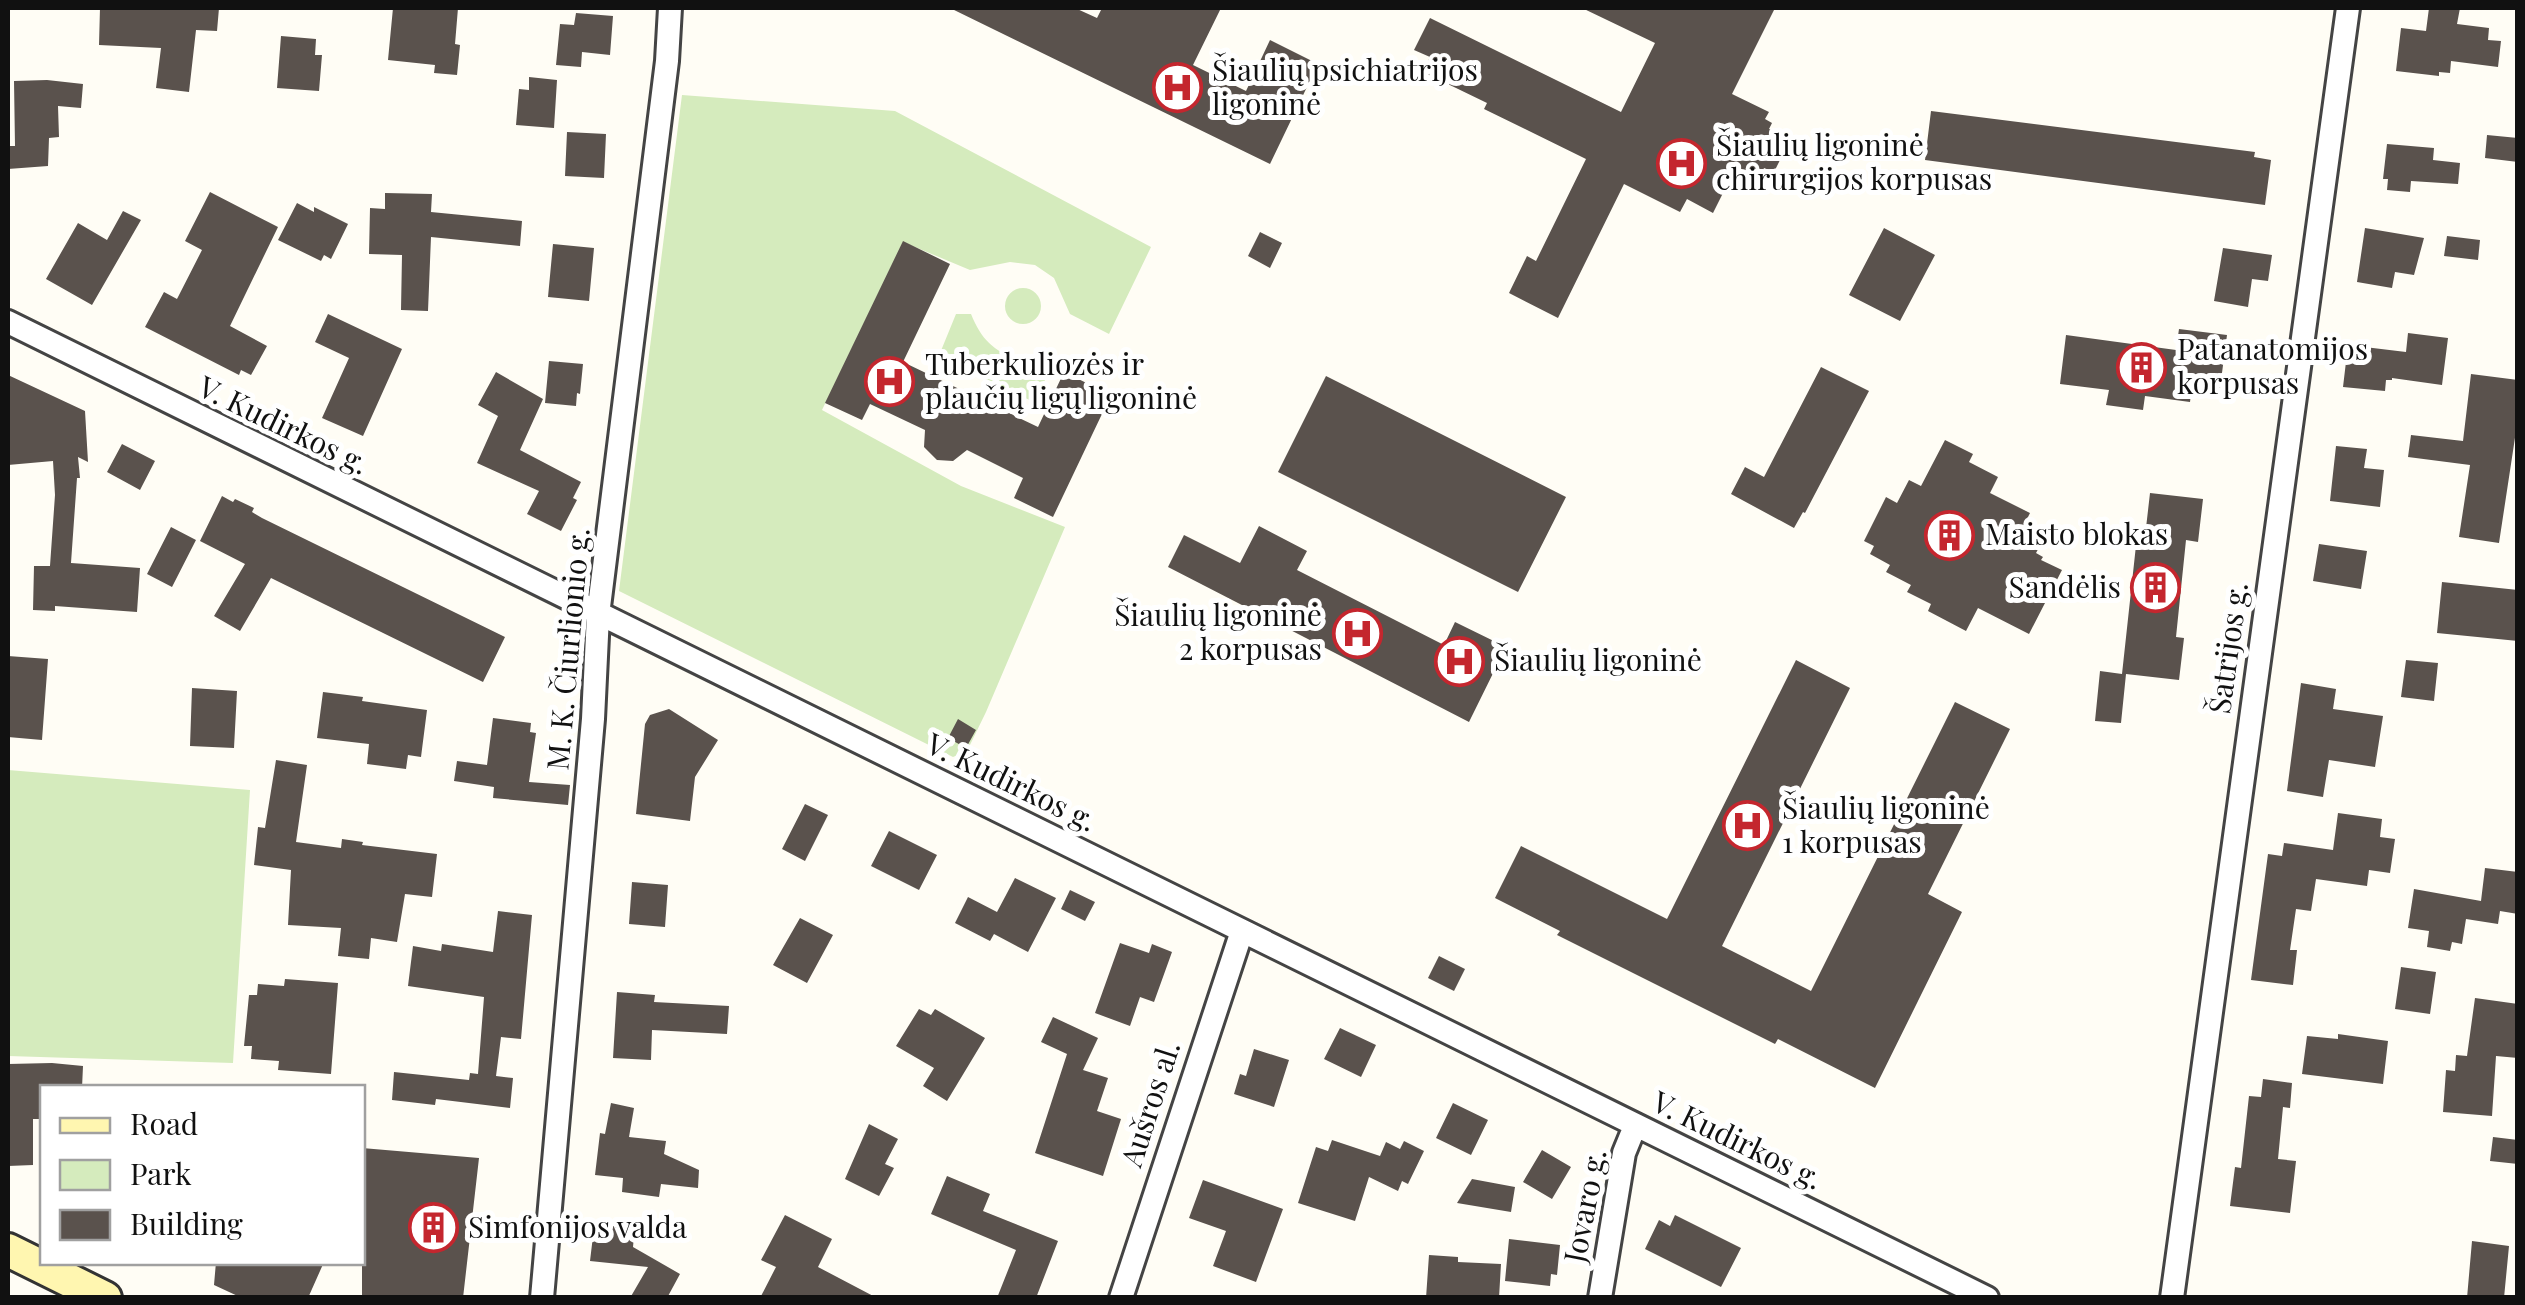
<svg xmlns="http://www.w3.org/2000/svg" width="2525" height="1305" font-family="'Playfair Display',serif">
<rect width="100%" height="100%" fill="#fffdf5"/>
<path fill="#d5ebbd" d="M682 95 895 111 1151 247 1109 334 1070 314 1054 278 1035 265 1010 262 970 270 903 242 822 410 961 486 1065 527 986 712 967 751 953 757 619 591Z
M1005 306a18 18 0 1 1 36 0a18 18 0 1 1-36 0Z
M956 314H971C982 341 994 351 1021 361L1046 351 1057 356 1034 402 938 358Z
M8 770 250 790 233 1063 8 1056Z"/>
<path fill="#5a524d" d="M100 8H219L217 31 196 30 189 92 156 88 161 48 99 45Z
M393 8H458L455 44 460 45 457 75 434 73 435 65 388 60Z
M950 8H1075L1097 18 1102 8H1221L1193 65 1246 91 1270 40 1318 64 1270 164Z
M1582 8H1775L1732 94 1769 112 1765 119 1772 123 1769 129 1775 132 1772 138 1779 141 1776 148 1784 152 1774 172 1764 168 1761 175 1753 171 1748 182 1738 177 1734 186 1728 183 1713 213 1687 199 1680 212 1624 184 1558 318 1509 293 1527 256 1536 261 1586 159 1484 109 1487 103 1423 72 1430 57 1414 50 1430 18 1621 112 1655 43Z
M2429 8H2460L2457 24 2489 28 2488 40 2501 41 2498 67 2451 61 2450 73 2439 72V76L2396 71 2401 28 2426 31Z
M576 13 613 16 610 55 582 52 581 67 556 65 560 24 574 25Z
M281 36 316 39 315 55H322L319 91 277 88Z
M529 77 557 80 554 128 516 125 519 89 529 90Z
M47 80 83 84 81 108 58 106 59 137 49 138 48 166 8 169V146H15L14 81Z
M1931 111 2255 152 2254 157 2271 160 2265 205 1925 160Z
M567 132 606 134 604 178 565 176Z
M2487 135 2518 138V162L2485 158Z
M2387 144 2434 148 2433 160 2460 163 2458 184 2411 181 2410 192 2387 190 2388 179H2383Z
M210 192 278 227 230 326 267 346 251 375 241 370 239 375 145 327 164 292 177 299 202 250 185 241Z
M385 193 432 194 431 212 522 221 520 246 431 237 428 311 401 310 402 255 369 254 370 208 385 209Z
M297 203 314 212V207L348 224 331 259 324 255 321 261 278 240Z
M123 211 141 220 92 305 46 279 78 223 107 240Z
M1884 228 1935 255 1900 321 1849 295Z
M2365 228 2424 238 2414 275 2395 272 2392 288 2357 282Z
M1260 232 1282 243 1270 268 1248 256Z
M2447 236 2480 240 2478 260 2444 256Z
M903 241 950 264 903 362 1038 427 1064 372 1111 395 1053 517 1014 498 1023 478 967 450 953 461 937 460 924 447 925 430 870 404 862 420 825 403Z
M553 244 594 248 589 301 548 297Z
M2223 248 2272 255 2268 281 2252 279 2248 307 2214 301Z
M328 314 402 349 363 436 322 418 349 358 315 342Z
M2179 329 2227 335 2220 388 2192 385 2190 402 2145 396 2143 410 2106 405 2109 390 2060 384 2066 335 2176 350Z
M2408 333 2448 338 2442 385 2392 378V380H2386L2385 391 2343 387 2348 345 2406 352Z
M549 361 583 364 580 394 577 393 576 406 545 403Z
M1821 367 1869 391 1805 513 1803 512 1794 528 1731 494 1745 467 1764 477Z
M496 372 543 399 520 450 581 482 573 498 577 500 561 531 527 514 539 491 477 463 498 416 478 405Z
M2471 374 2518 380V418L2499 543 2459 537 2470 465 2408 457 2411 435 2463 441Z
M8 375 85 411 88 462 78 457 80 478H77L71 563 140 568 137 612 55 606V611L33 610 34 566H50L55 495 53 461 8 465Z
M1326 376 1566 497 1518 592 1278 472Z
M1945 440 1973 454 1969 462 1998 477 1990 493 2030 513 2022 529 2043 540 2036 553 2043 557 2041 560 2062 570 2029 634 1978 608 1966 631 1928 611 1931 604 1907 592 1911 585 1886 572 1890 565 1870 554 1874 546 1864 541 1886 497 1897 503 1909 480 1921 486Z
M122 444 155 461 140 490 107 472Z
M2336 446 2367 449 2364 468 2384 470 2380 507 2330 501Z
M2150 493 2203 499 2198 542 2186 540 2176 637 2184 638 2179 680 2126 674 2121 723 2095 721 2100 671 2122 674 2138 527 2146 528Z
M222 496 233 502 235 499 254 508 252 512 262 518 505 637 483 682 271 578 240 631 214 616 245 564 200 541Z
M1259 526 1307 551 1297 570 1444 645 1455 622 1506 647 1469 722 1168 567 1184 535 1240 563Z
M171 527 196 540 172 587 147 574Z
M2319 544 2367 551 2361 589 2313 581Z
M2442 582 2518 590V641L2437 633Z
M8 656 48 659 42 740 8 737Z
M1796 660 1850 688 1722 946 1811 991 1955 702 2010 729 1928 894 1962 912 1875 1088 1778 1039 1775 1044 1557 935 1560 931 1495 898 1521 846 1667 919Z
M2406 660 2438 663 2434 701 2401 697Z
M2301 683 2336 689 2333 709 2383 716 2375 767 2329 760 2323 797 2287 791Z
M192 688 237 691 234 748 190 746Z
M323 692 363 697 362 701 427 710 421 757 408 755 406 769 367 764 369 744 317 738Z
M669 709 718 740 695 777 690 821 636 814 645 724 650 715Z
M493 718 531 723 530 732 536 733 529 782 570 785 568 805 493 798 494 787 454 781 457 761 487 765Z
M958 719 976 730 966 748 948 738Z
M276 760 307 765 296 842 341 848 342 839 363 842 362 845 437 854 432 897 405 894 397 942 371 938 369 959 338 956 341 928 288 925 291 870 254 865 258 827 265 828Z
M805 804 828 815 805 861 782 849Z
M2338 813 2382 819 2380 837 2395 839 2390 873 2369 870 2367 886 2316 879 2311 911 2296 909 2290 950H2297L2293 985 2251 980 2268 854 2282 856 2284 843 2333 850Z
M889 831 937 855 919 890 871 866Z
M2485 868 2518 872V914L2500 911 2498 924 2466 919 2462 944 2452 942 2450 951 2427 947 2429 931 2408 928 2414 889 2481 901Z
M1015 878 1056 898 1028 952 994 934 990 941 955 923 968 897 997 912Z
M632 882 668 885 665 927 629 924Z
M1070 890 1095 902 1085 921 1061 909Z
M498 911 532 915 521 1039 501 1037 496 1076 513 1078 510 1108 436 1099 435 1105 392 1100 394 1072 469 1080 470 1073 478 1074 484 997 408 986 413 946 441 951 442 944 493 952Z
M800 918 833 935 807 983 773 965Z
M1120 943 1149 953 1152 944 1172 952 1154 1002 1140 997 1130 1026 1095 1013Z
M1439 956 1465 969 1454 991 1428 978Z
M2401 967 2436 972 2430 1014 2395 1009Z
M285 979 338 983 331 1074 278 1070 279 1061 251 1059 252 1046H244L249 995H257L258 984 284 986Z
M617 992 655 995 654 1002 729 1006 727 1034 652 1030 651 1060 613 1058Z
M2475 998 2518 1004V1058L2496 1056 2492 1116 2443 1112 2446 1070 2455 1071 2456 1055 2467 1056Z
M919 1009 931 1015 935 1009 985 1038 947 1101 923 1086 934 1068 896 1046Z
M1053 1017 1098 1038 1083 1070 1108 1078 1097 1111 1121 1119 1103 1176 1035 1153 1067 1054 1041 1042Z
M1340 1028 1376 1045 1361 1077 1324 1059Z
M2338 1034 2388 1041 2383 1084 2302 1074 2307 1036 2338 1039Z
M1254 1049 1289 1060 1274 1107 1234 1094 1240 1074 1246 1076Z
M52 1063 83 1066 82 1088H42L40 1119H33V1165L8 1166V1064Z
M2263 1079 2292 1083 2290 1108 2283 1107 2278 1159 2296 1161 2290 1213 2230 1206 2235 1167 2241 1168 2249 1096 2261 1097Z
M611 1103 634 1108 629 1137 666 1141 664 1154 699 1170 698 1188 661 1184 659 1197 622 1192 623 1178 595 1175 600 1133 605 1134Z
M1453 1103 1488 1120 1471 1155 1436 1138Z
M869 1124 898 1139 885 1164 894 1168 879 1196 845 1179Z
M2493 1137 2518 1140V1164L2490 1161Z
M1332 1140 1380 1156 1386 1142 1400 1149 1404 1141 1424 1151 1408 1184 1402 1181 1398 1191 1369 1177 1355 1221 1298 1203 1316 1147 1328 1151Z
M362 1148 479 1158 463 1298H362Z
M1542 1150 1571 1167 1552 1199 1523 1182Z
M947 1176 990 1194 983 1211 1058 1241 1036 1298H997L1016 1250 931 1214Z
M1472 1179 1515 1187 1511 1212 1457 1203Z
M1203 1180 1283 1209 1256 1282 1213 1266 1226 1231 1189 1218Z
M785 1215 832 1239 818 1267 877 1298H760L776 1267 761 1260Z
M1675 1215 1741 1248 1721 1287 1645 1249 1659 1220 1670 1226Z
M601 1222 635 1225 633 1247 680 1274 667 1298H630L648 1267 590 1261 593 1236H599Z
M1509 1239 1560 1245 1557 1275 1551 1274 1550 1286 1505 1281Z
M2472 1241 2509 1246 2504 1298H2467Z
M1429 1255 1458 1257V1262L1501 1264 1499 1298H1426Z
M216 1262H324L308 1298H242L214 1285Z"/>
<g fill="none" stroke-linecap="round" stroke-linejoin="round">
<defs>
<path id="minor" d="M8 322 1987 1298
M542 1298 593 719 598 615 667 61 670 8
M1121 1298 1242 931
M1600 1298 1624 1153 1635 1126
M2172 1298 2348 8"/>
<path id="secondary" d="M8 1250 105 1298"/>
</defs>
<use href="#minor" stroke="#444" stroke-width="28"/>
<use href="#secondary" stroke="#333" stroke-width="38"/>
<use href="#minor" stroke="#fff" stroke-width="22"/>
<use href="#secondary" stroke="#fff6b0" stroke-width="32"/>
</g>
<defs>
<symbol id="hospital-ring" viewBox="-11 -11 22 22"><circle r="9.5" fill="#fff" stroke="#c4262e" stroke-width="1.5"/><path d="M-5-5h3v3.5h4V-5h3V5h-3V1.5h-4V5h-3Z" fill="#c4262e"/></symbol>
<symbol id="building-ring" viewBox="-11 -11 22 22"><circle r="9.5" fill="#fff" stroke="#c4262e" stroke-width="1.5"/><path d="M-4-6H4V6H1V3H-1V6H-4ZM-2.5-4.3h1.7v1.8h-1.7ZM.8-4.3h1.7v1.8H.8ZM-2.5-1h1.7V.8h-1.7ZM.8-1h1.7V.8H.8Z" fill="#c4262e"/></symbol>
</defs>
<g fill-rule="evenodd">
<use href="#hospital-ring" x="1150" y="60" width="55" height="55"/>
<use href="#hospital-ring" x="1654" y="136" width="55" height="55"/>
<use href="#building-ring" x="2114" y="340" width="55" height="55"/>
<use href="#hospital-ring" x="862" y="354" width="55" height="55"/>
<use href="#building-ring" x="1922" y="508" width="55" height="55"/>
<use href="#building-ring" x="2128" y="560" width="55" height="55"/>
<use href="#hospital-ring" x="1330" y="606" width="55" height="55"/>
<use href="#hospital-ring" x="1432" y="634" width="55" height="55"/>
<use href="#hospital-ring" x="1720" y="798" width="55" height="55"/>
<use href="#building-ring" x="406" y="1200" width="55" height="55"/>
</g>
<g text-anchor="middle" stroke-width="10" stroke-linejoin="round" paint-order="stroke">
<g font-size="30" fill="#111" stroke="#fff" text-anchor="start">
<text x="1212" y="81">Šiaulių psichiatrijos<tspan x="1212" dy="34">ligoninė</tspan></text>
<text x="1716" y="156">Šiaulių ligoninė<tspan x="1716" dy="34">chirurgijos korpusas</tspan></text>
<text x="2177" y="360">Patanatomijos<tspan x="2177" dy="34">korpusas</tspan></text>
<text x="925" y="375">Tuberkuliozės ir<tspan x="925" dy="34">plaučių ligų ligoninė</tspan></text>
<text x="1985" y="545">Maisto blokas</text>
<text x="2121" y="598" text-anchor="end">Sandėlis</text>
<text x="1322" y="626" text-anchor="end">Šiaulių ligoninė<tspan x="1322" dy="34">2 korpusas</tspan></text>
<text x="1494" y="671">Šiaulių ligoninė</text>
<text x="1782" y="819">Šiaulių ligoninė<tspan x="1782" dy="34">1 korpusas</tspan></text>
<text x="468" y="1238">Simfonijos valda</text>
</g>
<g font-size="30" fill="#111" stroke="#fff">
<text transform="translate(283 426) rotate(26)" y="10">V. Kudirkos g.</text>
<text transform="translate(2229 648) rotate(-82)" y="10">Šatrijos g.</text>
<text transform="translate(569 649) rotate(-85)" y="10">M. K. Čiurlionio g.</text>
<text transform="translate(1011 783) rotate(26)" y="10">V. Kudirkos g.</text>
<text transform="translate(1151 1104) rotate(-72)" y="10">Aušros al.</text>
<text transform="translate(1737 1141) rotate(26)" y="10">V. Kudirkos g.</text>
<text transform="translate(1586 1206) rotate(-79)" y="10">Jovaro g.</text>
</g>
</g>
<rect width="2525" height="1305" fill="none" stroke="#111111" stroke-width="20"/>
<rect x="40" y="1085" width="325" height="180" fill="#ffffff" stroke="#a0a0a0" stroke-width="2.5"/>
<rect x="60" y="1118" width="50" height="15" fill="#fff6b0" stroke="#a0a0a0" stroke-width="2.5"/>
<text x="130" y="1135" font-size="30" fill="#111111">Road</text>
<rect x="60" y="1160" width="50" height="30" fill="#d5ebbd" stroke="#a0a0a0" stroke-width="2.5"/>
<text x="130" y="1185" font-size="30" fill="#111111">Park</text>
<rect x="60" y="1210" width="50" height="30" fill="#5a524d" stroke="#a0a0a0" stroke-width="2.5"/>
<text x="130" y="1235" font-size="30" fill="#111111">Building</text>
</svg>
